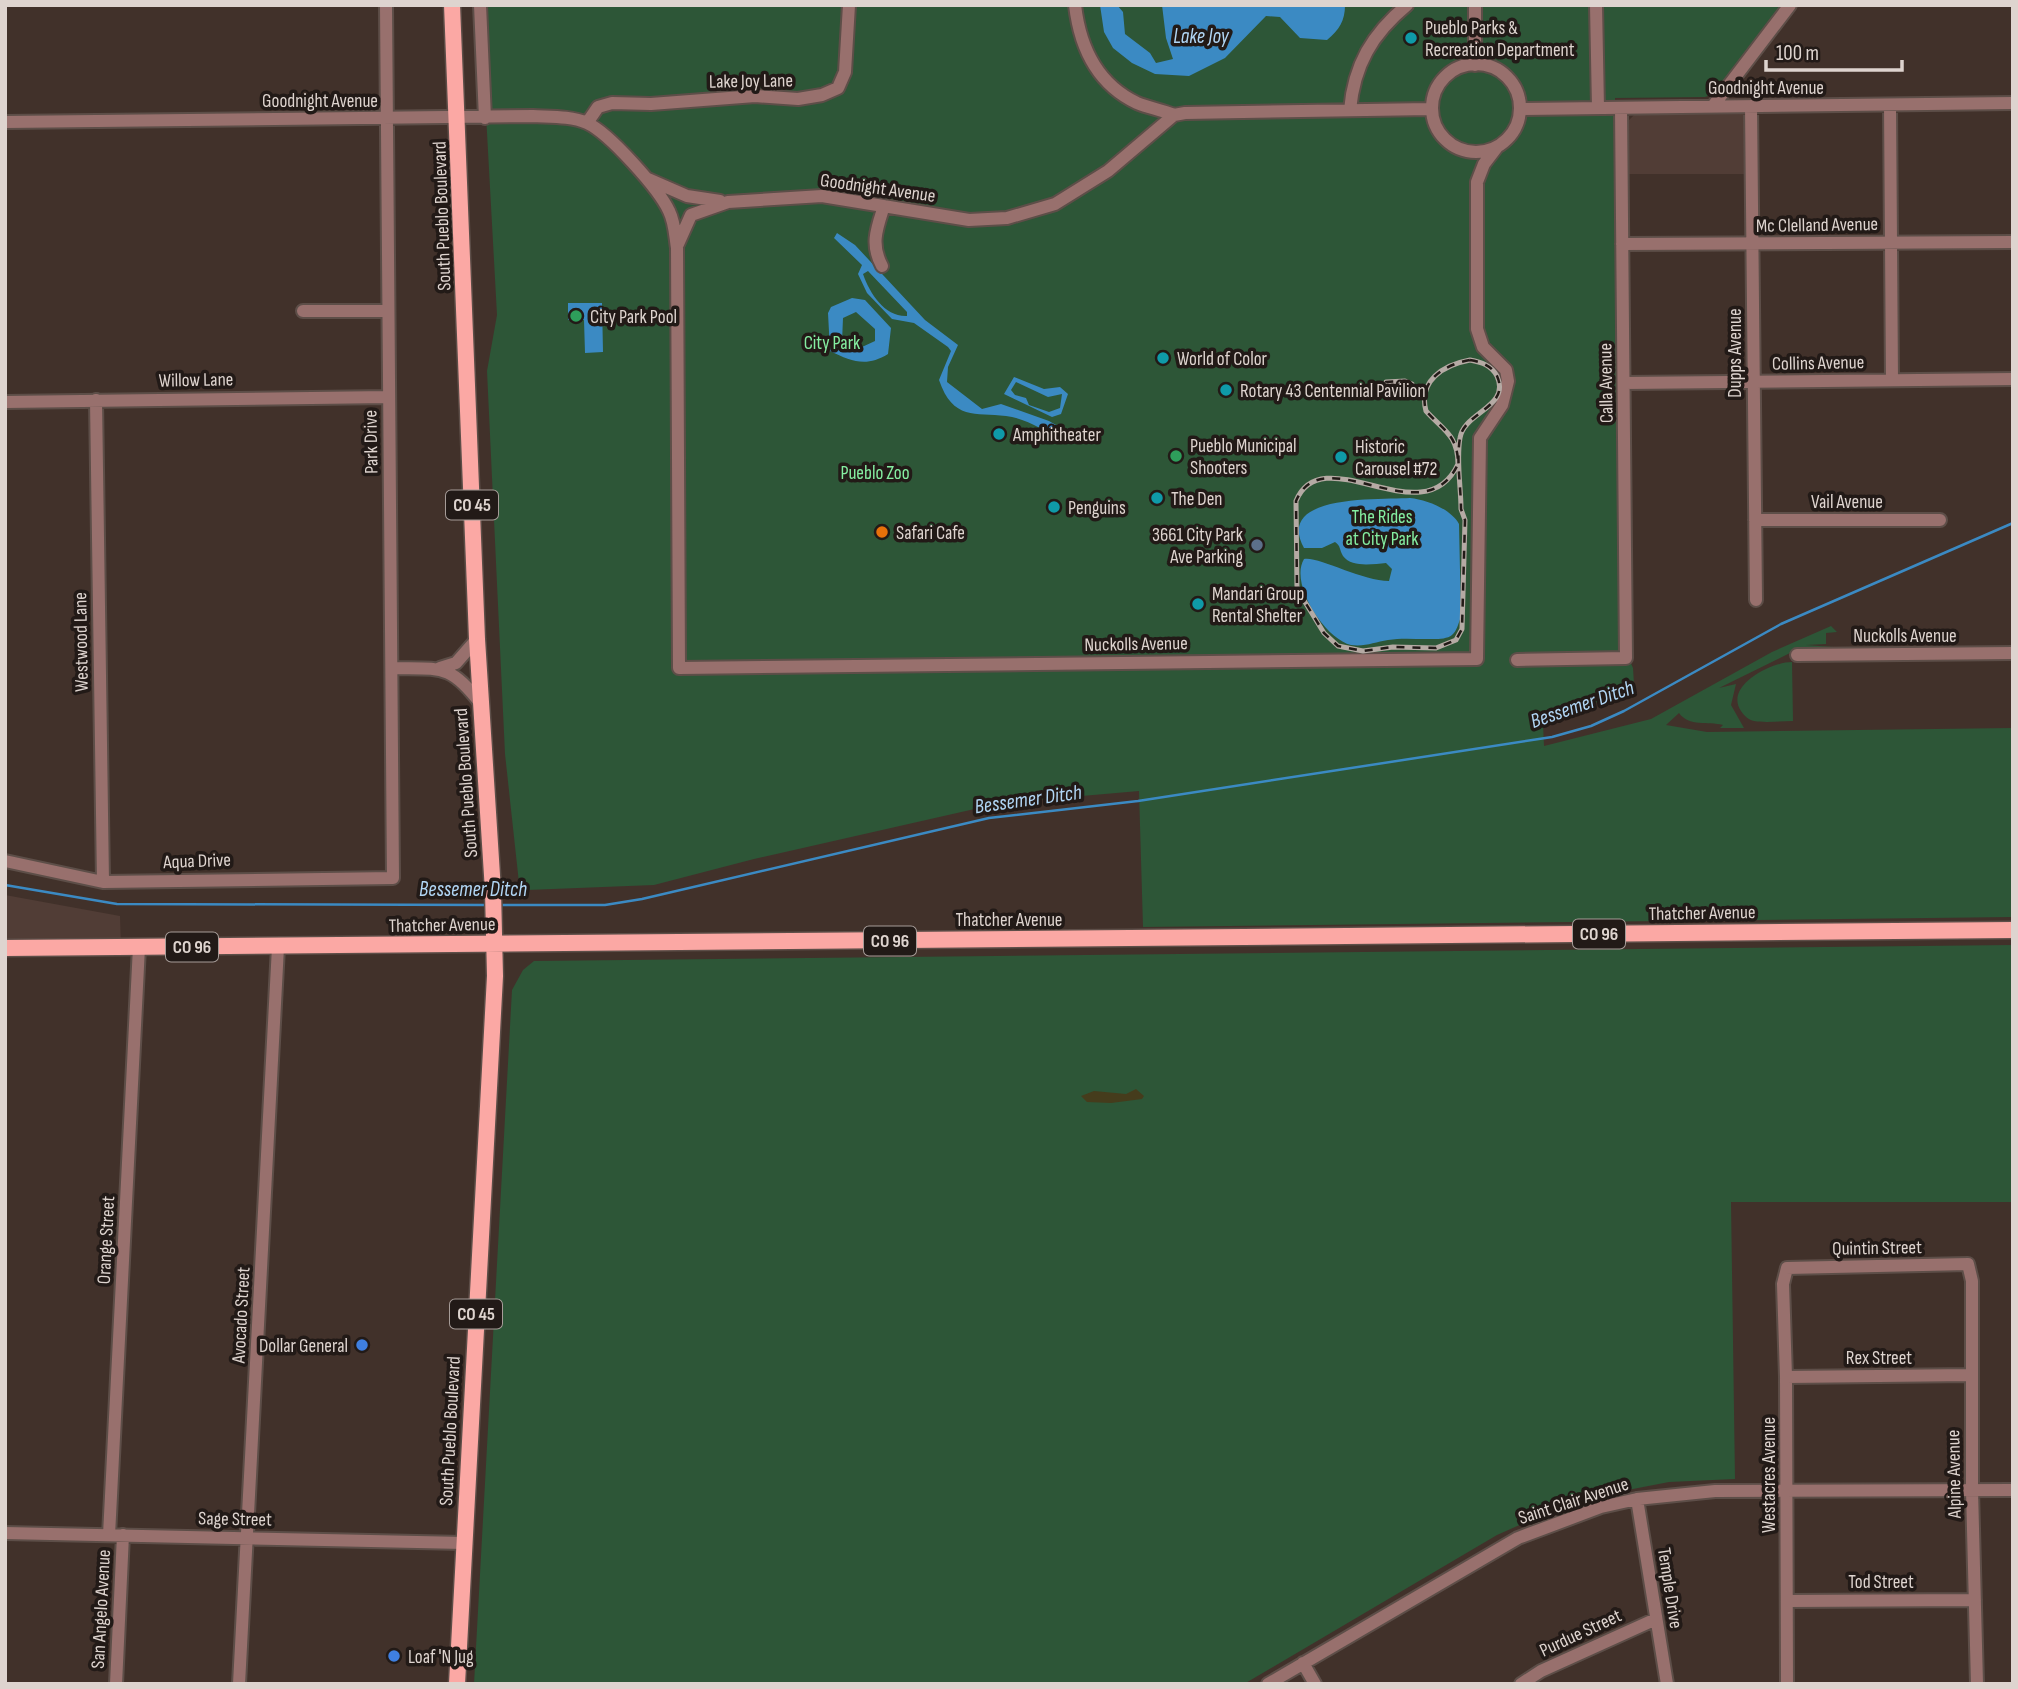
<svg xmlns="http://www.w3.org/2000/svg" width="2018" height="1689" font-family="'Sofia Sans Condensed',sans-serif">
<rect width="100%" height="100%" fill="#41312a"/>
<path fill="#513d36" d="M1746 114V174H1629V120L1634 115Z
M5 895 120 916 121 947 5 948Z"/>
<path fill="#2d5637" d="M480 5H1784L1714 94 1705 97 1615 98 1621 641 1633 668 1634 684 1567 717 1543 724 1544 746 1651 719 1772 652 1831 626 1837 632 1826 633V644L1806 645 1847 648 1796 650 1719 688 1736 684 1731 705 1744 728H1720L1723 725C1708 721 1689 727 1679 713L1666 725 1707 732 2013 728V917L1143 927 1139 791 1001 803 754 859 654 885 527 890 519 883 505 754 487 371 497 315Z
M1792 662 1793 721C1781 721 1766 723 1754 721 1749 720 1744 716 1741 711 1724 686 1771 662 1792 662Z
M2013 945V1202H1731L1735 1479 1669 1482 1602 1495 1551 1511 1497 1535 1244 1684H474L512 990 523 970 534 961Z"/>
<path fill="#453c1c" d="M1136 1089 1144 1096 1142 1099 1111 1103 1087 1102 1081 1096 1094 1091 1126 1094Z"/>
<path fill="#3b8ac3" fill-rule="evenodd" d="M1100 5H1117L1123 12 1125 34 1150 53 1156 63 1173 59 1166 38 1162 5H1345C1345 21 1339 30 1327 40L1300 38 1280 17 1266 16 1225 58 1189 76 1155 74 1132 63 1113 48 1104 32Z
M837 233 855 245 925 320 958 345 948 367 947 382 982 409 1001 404 1049 421 1070 433 1062 441C1045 431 1026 418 1006 416 975 412 953 421 939 380L951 351 948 347 914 323 892 319 867 293 858 274 862 265 834 238ZM868 271 907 312V316C885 317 870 294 863 274Z
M852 298 865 300 891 328 888 354C867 367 852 362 830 351L828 313 831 307ZM856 312 875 329V341L862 347 846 345 842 342 843 318Z
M568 303H602L603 352 585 353 584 320H568Z
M1014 377 1044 389 1060 387 1068 394 1061 414 1052 417 1004 394ZM1016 382 1048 397 1062 394 1060 408 1049 412 1029 405 1026 398 1015 395 1011 390Z
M1410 498C1427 500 1451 509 1459 524L1461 616C1459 622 1457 631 1452 635 1446 640 1433 639 1426 639 1413 639 1400 638 1388 640 1375 642 1365 647 1351 645 1325 639 1289 584 1304 559 1318 556 1362 581 1389 581L1392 569 1386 563C1373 564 1352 568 1343 556 1339 549 1341 546 1335 542L1322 548H1304C1274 493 1381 500 1410 498Z"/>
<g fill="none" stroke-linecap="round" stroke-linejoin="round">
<path stroke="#3b8ac3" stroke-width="2.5" d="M5 885 117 904 487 905
M501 905H605L642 899 989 818 1138 801 1552 737 1591 726 1624 711 1781 624 2013 523"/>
<defs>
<path id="minor" d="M480 5 485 118
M1075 5C1080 48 1097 84 1137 103 1149 108 1162 110 1174 115
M1596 5 1598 108
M1432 108a44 44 0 1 1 88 0a44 44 0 1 1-88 0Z
M1475 65V5
M1890 105 1892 380
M1713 106 1790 5
M1751 106 1756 600
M1520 109 2013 103
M1350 110C1354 65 1372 34 1407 5
M5 122 533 116C550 117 571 116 587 123 609 133 659 189 669 211 675 223 675 236 677 248L679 668 1477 659 1480 438 1502 405 1508 381 1506 370 1483 347 1477 329V182L1484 164 1497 147
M587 123 598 107 612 103 651 104 755 96 798 99 822 95 838 88 845 72 849 5
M648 179 687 196 720 201
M678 244 691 215 728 202 822 196 969 220 1007 218 1055 204 1108 171 1174 115 1185 113 1430 109
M1622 244 2013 242
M882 266C870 244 877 228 884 206
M303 311H388
M1624 383 2013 379
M96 400 103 882
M5 402 388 397
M1755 520H1940
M1797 655 2013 653
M1517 660 1626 658 1621 108
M392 668C441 669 450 663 481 704
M440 668 456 663 477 639
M5 861 103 882 393 878 386 5
M1786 1377 1971 1375
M1637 1499 1667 1684
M5 1533 464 1543
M109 1535 139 947
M1787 1601 1975 1600
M1303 1663 1315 1684
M116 1684 123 1535
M239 1684 278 947
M1268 1684 1518 1538 1601 1507 1637 1499 1715 1491 2013 1490
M1521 1684 1541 1671 1656 1619
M1787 1684 1786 1377 1783 1284 1787 1268 1968 1264 1972 1281V1490L1977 1684"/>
<path id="major" d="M452 5 477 639 493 891 495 976 457 1684
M5 948 2013 930"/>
</defs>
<use href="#minor" stroke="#5d4e48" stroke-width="16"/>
<use href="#major" stroke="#5d4e48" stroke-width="19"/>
<use href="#minor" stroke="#98706d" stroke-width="12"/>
<use href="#major" stroke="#fba8a4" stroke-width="16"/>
<defs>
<path id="rail" d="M1470 360C1481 362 1491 365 1497 376 1511 407 1464 412 1460 438 1456 460 1461 487 1461 509L1465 520 1462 629 1456 640 1436 648 1393 647 1363 651 1338 646 1324 633 1297 589 1296 501C1323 436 1424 538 1458 464 1458 435 1443 430 1426 411 1418 381 1443 365 1470 360Z
M1405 381 1412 384 1411 391 1385 390 1386 382Z"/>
</defs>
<use href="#rail" stroke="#b5aaa4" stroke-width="5"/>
<use href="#rail" stroke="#221a17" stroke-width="2.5" stroke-dasharray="8" stroke-linecap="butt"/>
</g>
<g fill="#0f9aa8" stroke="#221a17" stroke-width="2.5">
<circle cx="1411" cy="38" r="7"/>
<circle cx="1163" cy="358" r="7"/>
<circle cx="1226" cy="390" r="7"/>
<circle cx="999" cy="434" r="7"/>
<circle cx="1341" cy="457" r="7"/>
<circle cx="1157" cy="498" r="7"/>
<circle cx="1054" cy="507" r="7"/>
<circle cx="1198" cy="604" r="7"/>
</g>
<g fill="#2e9e5b" stroke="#221a17" stroke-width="2.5">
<circle cx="576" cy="316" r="7"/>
<circle cx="1176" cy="456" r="7"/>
</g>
<circle fill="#e8710a" stroke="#221a17" stroke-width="2.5" cx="882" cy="532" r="7"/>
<circle fill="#5c6f8a" stroke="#221a17" stroke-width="2.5" cx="1257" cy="545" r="7"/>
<g fill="#3f7fe0" stroke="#221a17" stroke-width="2.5">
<circle cx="362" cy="1345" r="7"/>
<circle cx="394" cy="1656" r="7"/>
</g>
<g text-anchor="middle" stroke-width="7" stroke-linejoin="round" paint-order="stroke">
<g fill="#221a17" stroke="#a69c98" stroke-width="2">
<rect x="446" y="490.5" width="52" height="29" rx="5"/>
<rect x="1573" y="919.5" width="52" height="29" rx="5"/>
<rect x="864" y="926.5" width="52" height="29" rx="5"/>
<rect x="166" y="932.5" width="52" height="29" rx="5"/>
<rect x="450" y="1299.5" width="52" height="29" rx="5"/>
</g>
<g font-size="18" font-weight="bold" fill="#ded4cf">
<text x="472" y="511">CO 45</text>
<text x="1599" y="940">CO 96</text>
<text x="890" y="947">CO 96</text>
<text x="192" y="953">CO 96</text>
<text x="476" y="1320">CO 45</text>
</g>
<g font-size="19" fill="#ded4cf" stroke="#221a17" text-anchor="start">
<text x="1425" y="34">Pueblo Parks &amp;<tspan x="1425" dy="22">Recreation Department</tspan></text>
<text x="590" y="323">City Park Pool</text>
<text x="1177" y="365">World of Color</text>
<text x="1240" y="397">Rotary 43 Centennial Pavilion</text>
<text x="1013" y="441">Amphitheater</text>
<text x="1190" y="452">Pueblo Municipal<tspan x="1190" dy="22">Shooters</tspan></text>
<text x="1355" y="453">Historic<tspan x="1355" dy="22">Carousel #72</tspan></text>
<text x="1171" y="505">The Den</text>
<text x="1068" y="514">Penguins</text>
<text x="896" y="539">Safari Cafe</text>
<text x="1243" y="541" text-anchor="end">3661 City Park<tspan x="1243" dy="22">Ave Parking</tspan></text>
<text x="1212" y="600">Mandari Group<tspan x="1212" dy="22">Rental Shelter</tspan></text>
<text x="348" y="1352" text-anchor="end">Dollar General</text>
<text x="408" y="1663">Loaf 'N Jug</text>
</g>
<g font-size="19" fill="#ded4cf" stroke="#221a17">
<text transform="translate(751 80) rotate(-1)" y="7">Lake Joy Lane</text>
<text x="1766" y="94">Goodnight Avenue</text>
<text x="320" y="107">Goodnight Avenue</text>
<text transform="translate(878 187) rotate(8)" y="7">Goodnight Avenue</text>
<text transform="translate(441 216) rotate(-92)" y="7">South Pueblo Boulevard</text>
<text transform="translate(1817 224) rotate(-1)" y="7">Mc Clelland Avenue</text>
<text transform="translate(1734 353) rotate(-90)" y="7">Dupps Avenue</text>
<text transform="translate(1818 362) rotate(-1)" y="7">Collins Avenue</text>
<text transform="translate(196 379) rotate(-1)" y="7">Willow Lane</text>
<text transform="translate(1605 383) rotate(-91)" y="7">Calla Avenue</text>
<text transform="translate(370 442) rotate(-91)" y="7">Park Drive</text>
<text x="1847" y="508">Vail Avenue</text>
<text x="1905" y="642">Nuckolls Avenue</text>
<text transform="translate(80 642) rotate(-91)" y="7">Westwood Lane</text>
<text transform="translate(1136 643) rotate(-1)" y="7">Nuckolls Avenue</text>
<text transform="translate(465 783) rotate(-94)" y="7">South Pueblo Boulevard</text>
<text transform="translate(197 860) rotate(-2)" y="7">Aqua Drive</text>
<text transform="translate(1702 912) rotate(-1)" y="7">Thatcher Avenue</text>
<text x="1009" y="926">Thatcher Avenue</text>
<text transform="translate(442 924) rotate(-1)" y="7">Thatcher Avenue</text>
<text transform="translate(105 1240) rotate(-87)" y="7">Orange Street</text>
<text transform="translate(1877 1247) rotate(-1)" y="7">Quintin Street</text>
<text transform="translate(240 1315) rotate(-87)" y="7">Avocado Street</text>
<text x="1879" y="1364">Rex Street</text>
<text transform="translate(449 1431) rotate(-87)" y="7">South Pueblo Boulevard</text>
<text transform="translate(1953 1474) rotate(-91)" y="7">Alpine Avenue</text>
<text transform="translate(1768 1475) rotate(-90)" y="7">Westacres Avenue</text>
<text transform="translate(1573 1500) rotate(-18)" y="7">Saint Clair Avenue</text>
<text transform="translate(235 1518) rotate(1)" y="7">Sage Street</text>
<text x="1881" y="1588">Tod Street</text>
<text transform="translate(1671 1588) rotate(81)" y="7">Temple Drive</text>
<text transform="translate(100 1609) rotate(-87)" y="7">San Angelo Avenue</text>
<text transform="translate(1580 1632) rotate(-25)" y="7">Purdue Street</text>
</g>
<g font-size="19" fill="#85eea1" stroke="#221a17">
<text x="832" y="349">City Park</text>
<text x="875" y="479">Pueblo Zoo</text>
<text x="1382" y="523">The Rides<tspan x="1382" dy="22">at City Park</tspan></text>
</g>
<g font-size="21" font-style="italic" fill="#b1d6f5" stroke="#221a17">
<text x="1201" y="43">Lake Joy</text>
<text transform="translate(1582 704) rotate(-19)" y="7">Bessemer Ditch</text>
<text transform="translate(1028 799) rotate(-8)" y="7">Bessemer Ditch</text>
<text x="473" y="896">Bessemer Ditch</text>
</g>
</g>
<rect width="2018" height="1689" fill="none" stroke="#ded4cf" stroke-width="14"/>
<path d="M1766 60v10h136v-10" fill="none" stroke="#ded4cf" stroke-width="3.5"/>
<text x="1776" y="60" font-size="21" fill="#ded4cf" stroke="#221a17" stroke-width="5" paint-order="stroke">100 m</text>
</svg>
